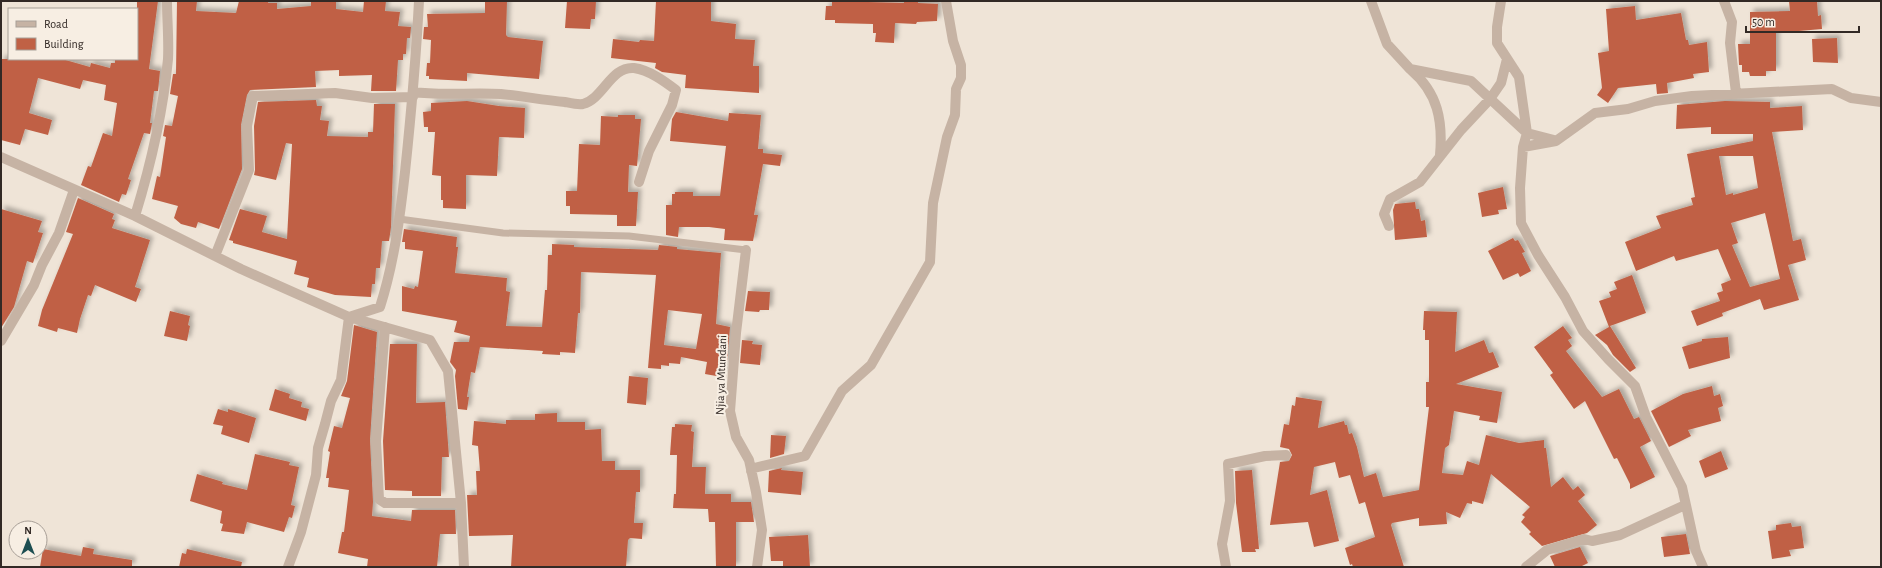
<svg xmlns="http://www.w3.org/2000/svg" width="1882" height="568" font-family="'Alegreya Sans',sans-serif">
<defs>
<filter id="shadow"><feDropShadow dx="3.5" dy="-3.5" stdDeviation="2" flood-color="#0004"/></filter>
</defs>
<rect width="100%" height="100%" fill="#efe4d7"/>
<path fill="#c06145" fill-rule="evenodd" filter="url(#shadow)" d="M137 1H158L149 69 160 71 158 91H154L150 123H152L150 134 144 133 128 179 131 180 126 195 122 194 119 202 81 185 88 166 91 167 103 133 112 136 117 103 104 100 106 85 83 80 80 89 38 78 29 113 52 120 48 135 25 129 20 145 1 140V59H62L90 67 91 63 110 68 111 63H115V59H137Z
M177 1H197L196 11 236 13 239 1H269L268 3H277V9L311 6V1H336V9L363 12 364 1H386L385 11 400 12 398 26 411 27 410 38H407L406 54H403V60H398L396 91H371L372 75 339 76V70L315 71 316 87 250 90 247 95 241 125 242 169 219 229 198 222 196 228 181 224 174 218 178 206 152 199 157 176 160 177 166 137 163 136 165 125 172 126 178 96 170 94 173 74H176Z
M485 1H507L506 35 508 37 543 41 539 79 467 73V81L429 79V76H426L427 63H430L431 40 423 39 424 27H428L427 14 485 13Z
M567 1H596L595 19H591L590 29 565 28Z
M656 1 711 2V21L736 24 735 39 755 40 753 66H759V93L685 88 686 75 662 72 655 68 656 63 611 58 613 39 639 42 640 40 654 41Z
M832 1 904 3V1H918V3L938 4 937 21 917 22 916 24 895 23 894 43 875 42 876 33H873V24L835 23V20H825L826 6H832Z
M1789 1H1817L1818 16 1821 15 1822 29 1776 33V71H1766V76H1750L1749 72H1742V65H1739L1738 44H1750V12L1790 11Z
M1635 6 1636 20 1681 13 1686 40H1688L1689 45 1707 42 1709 72 1693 74 1694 78 1667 83 1668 93 1657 94 1656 84 1618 88 1608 103 1597 95 1602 88 1598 53 1609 51 1606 9Z
M1837 38 1838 63 1813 62 1812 39Z
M316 100 317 106H322L320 120 329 121 327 136 368 137V132H373L374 104H395L391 227 389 241H382L380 268H376L375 284H372L371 297 335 295 307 287 309 278 294 274 297 261 233 243V241L229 240 240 209 267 216 262 232 287 239 292 144 286 143 276 180 254 175 255 170 254 126 258 102Z
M467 101 499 106 525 108 524 138 499 137 497 176 466 175V209L443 208V200H441V176L432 175 435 132H428V127H424L423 112 431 111V103Z
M1725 101 1770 102V108L1802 106 1803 130 1772 132 1793 241 1801 239 1806 260 1788 265 1799 300 1764 310 1760 299 1722 313 1723 316 1697 326 1691 311 1720 301 1717 293 1723 291 1721 284 1731 280 1718 249 1676 261 1674 256 1636 271 1625 242 1661 228 1656 216 1693 205 1691 198 1695 197 1687 154 1753 141V134H1711V127L1676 129 1677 105ZM1719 156H1753L1758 188 1733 195V193L1726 195ZM1765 213 1780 279 1750 287 1732 245 1738 243 1731 223Z
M676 112 728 121 729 113 761 115 758 149H763V153L782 155 780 166 763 164 754 215H758L753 241 724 240 725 229 709 227H679L678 237 666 235V205H672V194H675V192H693V196H720L726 146 670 141 672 119Z
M618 115H635V119H641L637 166 629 165 628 192H638L636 226H617V215L570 214V206H566V191H577L579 144 600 145 601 116 618 117Z
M1503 187 1507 209 1498 210 1499 214 1482 217 1478 193Z
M78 198 114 214 112 219 115 220 112 228 150 240 135 287 141 289 136 302 95 285 91 296 88 295 80 319 77 333 58 328 57 332 38 326 42 310 73 234 66 232Z
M1415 202 1416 209H1419L1421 221 1425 220 1427 237 1395 240 1393 210 1395 204Z
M1 209 42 221 38 232 43 233 33 263 27 261 14 307 1 328Z
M404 229 457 237 456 247H458L455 273 507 278 506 291 510 292 506 326 542 327 545 290H547L548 255H552V244L574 245V247L658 250 659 245 677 247V249L721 253 716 324 730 327 727 362H725L722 377 705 374 707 362 681 357 680 364 669 363V366L661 365V369L648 368 656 275 581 272 580 313H578L575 353 560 352V355L542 354 543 351 480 347 475 373 471 372 467 397H469L467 410 458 409 455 376 456 370 450 362 454 342H469L470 336 454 332 457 321 402 311V286L414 289 415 286 418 287 423 251 405 249V242H402ZM668 310 702 314 696 349 664 345Z
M1513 238 1515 241 1518 240 1525 252 1522 253 1531 271 1520 277 1518 273 1503 280 1488 251Z
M1632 275 1646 313 1610 326 1636 368 1630 372 1613 355 1607 345 1595 335 1609 327 1599 301 1611 297 1609 292 1617 289 1614 282Z
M748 291 770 292 769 310H760L759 312 745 311Z
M170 311 190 316 188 325 190 326 187 341 164 336Z
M1424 311 1457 312 1455 352 1484 340 1489 353 1493 352 1499 367 1456 384 1502 392 1497 423 1479 420 1480 416 1454 411 1449 445 1445 448 1442 473 1463 475 1467 461 1479 465 1486 435 1519 443 1544 440V448H1546L1551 487 1563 477 1573 490 1578 486 1585 495 1578 501 1597 525 1587 533 1542 546 1529 534 1531 532 1521 522 1525 517 1522 515 1530 507 1491 474 1483 504 1472 501V504L1467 503 1460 518 1446 512 1447 524 1419 526V518L1392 523 1391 525 1404 567H1353L1352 564 1350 565 1345 548 1375 537 1365 502 1359 504 1350 475 1339 478 1335 462 1314 467 1310 495 1327 490 1339 541 1314 547 1308 522 1270 525 1280 462 1289 461 1292 455 1289 449 1280 447 1284 424 1289 425 1292 405 1295 406 1296 397 1322 401 1318 428 1344 421 1345 425H1347L1349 434 1352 433 1357 447 1364 477 1376 473 1383 497 1419 490 1429 407H1426V382H1429V340H1425V330H1423Z
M354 325 377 332 370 440 373 502 372 516 411 521 412 510H455L456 534H440L437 567H367L368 559 338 553 342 532H344L349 490 328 487 329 478H326L330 452 328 451 334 426 342 428 350 398 341 396 347 381Z
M1563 326 1572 338 1568 340 1572 346 1566 351 1602 397 1619 389 1634 419 1639 417 1651 441 1640 447 1655 477 1630 489V484L1617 458 1614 459 1585 401 1574 409 1550 375 1553 373 1534 347Z
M1728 337 1730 358 1689 369 1682 347 1702 341V339Z
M742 340 753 341 752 344 762 345 760 365 740 363Z
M390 344H417L416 403 445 402 449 457H442L441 496H412V491L385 490 383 441Z
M629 376 648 378 646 405 627 403Z
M1712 386 1714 396 1720 394 1723 406 1718 408 1721 421 1688 430 1691 436 1669 447 1651 411 1683 394Z
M275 389 290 394 289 398 302 402 301 407 309 409 306 421 269 410Z
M218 409 228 412V409L256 418 249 443 221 434 223 426 213 424Z
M557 413V422H585V430L601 429 602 461H615V470H640V492H636L634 523H643L642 539 630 538 628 540 626 567H511L513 535 469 536 467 495H477L476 471H480L478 446 472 445 474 421 506 424V420H535V414Z
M675 424 692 425 691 431 694 432 692 467H706L705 494H731V502H751L754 522H736V567H716L715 522H709L708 509 673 508 674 494H676L677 455H670L672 427H675Z
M771 435 786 436 784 454 770 458Z
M1721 451 1728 469 1705 478 1699 461Z
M255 454 290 462 289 465 299 467 291 505 295 506 292 518 289 517 284 532 247 522 244 534 221 531 223 524 220 523 222 511 190 501 197 474 223 482 222 484 247 490Z
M782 468 781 470 803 472 801 495 768 492 769 471Z
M1252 470 1259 549H1255L1256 552H1242L1236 503 1235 471Z
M1791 523 1792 527 1801 526 1804 548 1789 550 1791 556 1772 559 1768 531 1776 530V525Z
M1686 534 1690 554 1664 557 1661 537Z
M808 535 810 567H783V561H771L769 537Z
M83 547 94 549 93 554 132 560V567H40L43 549 81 556Z
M1580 547 1588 563 1580 567H1555L1550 556Z
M187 549 242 562 241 567H179L182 553 186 554Z"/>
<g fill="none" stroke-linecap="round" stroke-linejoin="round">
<path stroke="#c6b3a4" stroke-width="7" d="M399 219 503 233 629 236 746 250"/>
<path stroke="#c6b3a4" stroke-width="10" d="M1371 1 1387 44 1410 69 1471 81 1527 133 1554 140
M1501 1 1497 27V43L1519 77 1527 133 1523 147 1520 188 1521 223 1538 255 1565 297 1583 331 1608 359 1635 386 1646 417 1682 487 1696 551 1703 567
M1724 1 1732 22 1730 43 1736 93
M1411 70C1438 93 1443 121 1440 155
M413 92C443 96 472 92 501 94 522 96 543 100 565 102 570 103 578 105 583 104 603 99 611 66 634 68 649 70 664 81 676 90L672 105 649 151 639 182
M1523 147 1556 141 1595 113 1628 109 1655 101 1692 96 1832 89 1851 98 1881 102
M1 157 135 216 241 269 349 317 430 340 448 371 461 503 464 567
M135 216C151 164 163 113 168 59 169 40 167 20 167 1
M1389 226 1384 214 1390 199 1420 182 1461 130 1490 99 1501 83 1507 59
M746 250 736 333 730 411 736 437 749 460 756 492 762 530 757 567
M215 256 249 170 247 126 253 96 335 93 372 98 413 97
M385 327 376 441 379 499 385 503H461
M1 341 34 285 42 265 59 233 74 190
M751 471 754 468 805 456 842 391 871 365 930 262 933 203 947 137 955 115 956 89 961 78V65L953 41 946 1
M288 567 301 532 316 475 318 448 325 424 331 401 341 380 349 317 380 307C394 263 400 217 405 172 411 115 416 58 419 1
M1226 567 1222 544 1230 501 1228 464 1265 456 1286 455
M1526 567 1547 550 1584 539 1592 541 1620 535 1685 505"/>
</g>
<g text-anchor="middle" stroke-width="4" stroke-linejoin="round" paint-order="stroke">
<g font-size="12" fill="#322925" stroke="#f7eee3">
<text transform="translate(721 375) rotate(-88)" y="4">Njia ya Mtundani</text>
</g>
</g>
<rect width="1882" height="568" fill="none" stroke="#322925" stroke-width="4"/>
<rect x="8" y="8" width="130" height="52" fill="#f7eee3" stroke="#a89f97"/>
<rect x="16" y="21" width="20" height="6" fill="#c6b3a4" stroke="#a89f97"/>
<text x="44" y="28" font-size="12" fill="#322925">Road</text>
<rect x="16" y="38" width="20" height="12" fill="#c06145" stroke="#a89f97"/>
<text x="44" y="48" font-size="12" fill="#322925">Building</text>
<g transform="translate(28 540)"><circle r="19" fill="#f7eee3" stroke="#a89f97"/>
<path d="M0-3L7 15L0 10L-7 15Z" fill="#1d4e51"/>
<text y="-6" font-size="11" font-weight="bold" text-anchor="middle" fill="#322925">N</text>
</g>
<path d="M1746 26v6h113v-6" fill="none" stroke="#322925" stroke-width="2"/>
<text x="1752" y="26" font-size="12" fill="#322925" stroke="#f7eee3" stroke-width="3" paint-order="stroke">50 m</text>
</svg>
